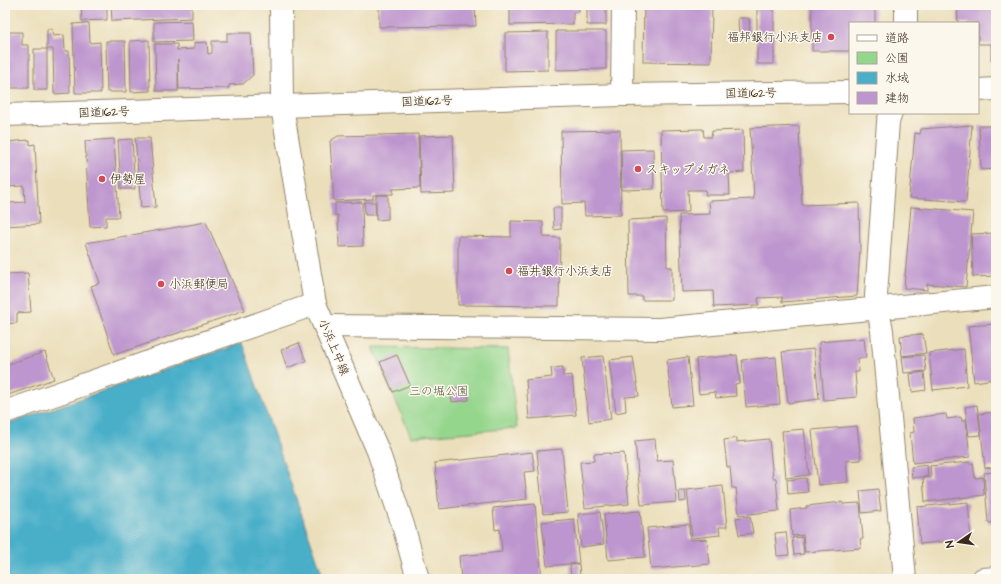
<svg xmlns="http://www.w3.org/2000/svg" width="1001" height="584" font-family="'Architects Daughter','Klee One',sans-serif">
<rect width="100%" height="100%" fill="#fbf7ec"/>
<filter id="ink" filterUnits="userSpaceOnUse"><feTurbulence type="fractalNoise" baseFrequency=".025" numOctaves="2"/><feDisplacementMap in="SourceGraphic" scale="8" xChannelSelector="R" yChannelSelector="G"/><feConvolveMatrix kernelMatrix="1 2 1 2 8 2 1 2 1" color-interpolation-filters="sRGB"/></filter>
<filter id="wash" filterUnits="userSpaceOnUse"><feTurbulence type="fractalNoise" baseFrequency=".012" numOctaves="4" result="noise"/><feDisplacementMap in="SourceGraphic" scale="16" xChannelSelector="R" yChannelSelector="G"/><feGaussianBlur stdDeviation="0.9" result="paint"/><feColorMatrix in="noise" values="0 0 0 0 0 0 0 0 0 0 0 0 0 0 0 0 0 1.4 0 .05"/><feComposite in="paint" operator="in"/></filter>
<g filter="url(#wash)">
<rect width="100%" height="100%" fill="#ebdfbb"/>
<path fill="#95d68d" stroke="#688056" d="M373 347 508 349 517 428 411 437Z"/>
<path fill="#4aafc9" stroke="#426c74" d="M242 343 324 579H5V425Z"/>
<g id="blocks">
<path fill="#be96cf" d="M81 5H107V20L82 21Z
M111 5H192V18L112 21Z
M379 5H475L476 26 379 27Z
M510 5H579V12H573V24L510 25Z
M644 5H712L711 63 643 62Z
M757 5H774V64H757Z
M812 5H875V23H850V51H812Z
M957 5H996V60H991V44H978V23H958Z
M587 7H606V25H587Z
M738 18H749L750 38H739Z
M192 21 193 41 154 42V22Z
M89 23 90 43 100 42 101 93H75L73 24Z
M47 29H52L53 36 64 35 65 51H69L70 93 54 94 53 49H47Z
M556 31H606V69L556 70Z
M7 32H22V45H29V88H7Z
M548 32V70L505 71V33Z
M227 33H251L253 75 243 84 229 85V88L179 89 178 59V91H156L155 44H177V50L194 49V43L207 42 208 54 212 53V41H227Z
M149 40 150 91 131 92 130 41Z
M106 41H125L126 92H107Z
M34 49H47V90H34Z
M972 125 966 202 909 198 915 133 920 134 921 129Z
M799 126 802 205 859 203 860 249 857 296 782 302V297L758 298 759 305 714 307 713 291 682 292 679 215 710 214 709 201 754 199 750 128Z
M979 126H996V169L981 170Z
M703 129 704 137H711L712 131 743 130 744 172 729 173 730 195H705L706 190H688L689 212 663 213 661 130Z
M620 130 621 215 585 216 584 203 562 204 561 131Z
M418 134 420 188 393 189V194L373 195V199L334 201 330 141 338 136Z
M453 135 455 193 421 194 419 136Z
M135 138H150L156 207 141 208Z
M114 139 119 217H106V226L90 227 85 141Z
M132 139 135 189H121L118 140Z
M30 140V145L35 144 39 224 5 226V191L8 190V203L25 202 24 186 6 187 5 142Z
M653 149 654 189 622 190 621 150Z
M376 195H388V219L376 220Z
M362 202 363 246 339 247 338 215 335 216V203Z
M364 202H375L376 215H365Z
M911 207 973 212 966 287 927 284V290L904 288Z
M553 208H561V229L554 230Z
M666 218 667 267H672V300H642V296H629L628 220Z
M511 221 543 222V237L560 238 559 306 458 305V236L511 237Z
M206 222 245 310 114 355 91 286 100 283 86 243Z
M996 233V276L973 277 971 234Z
M28 273 31 312 17 313V323L5 324V274Z
M996 324V379L974 382 968 326Z
M923 334 926 353 902 356 900 336Z
M864 338 866 358H858L859 372H855L857 397 824 400 819 342Z
M299 343 306 361 287 368 281 350Z
M814 349 819 399 788 403 782 352Z
M964 349 967 386 933 390 929 353Z
M45 352 54 379 5 396V365Z
M397 355 410 385 393 392 380 362Z
M737 355 740 383 735 384 736 396 716 398 715 392 699 394 696 359Z
M924 355 926 371 904 373 902 357Z
M603 356 611 419 589 422 582 358Z
M633 357 639 396 625 397 626 411 616 413 609 360Z
M688 357 693 405 672 407 667 360Z
M776 357 780 404 746 407 742 360Z
M563 367V376L572 375 576 415 529 419 526 380 552 377 551 368Z
M924 372 926 390 912 392 910 374Z
M467 386 469 400 452 402 450 389Z
M977 405 981 435 969 436 965 407Z
M996 412V467L985 468 979 414Z
M946 414 947 419 961 417 962 421 966 420 970 457 913 463 910 433 914 432 913 418Z
M857 426 861 460 846 461 848 482 818 485 812 430Z
M804 429 809 475 786 478 782 431Z
M737 438V442L769 439 773 478H776L779 511 739 515 736 488H732L730 467H727L724 440Z
M655 439 657 461 673 460 677 502 641 505 635 441Z
M562 449 568 512 543 514 537 451Z
M532 452 535 471 524 472 527 499 439 509 435 463Z
M610 453 609 454 624 453 629 504 585 508 580 462 594 461V454Z
M969 462 970 464 973 463 975 478 983 477 984 495 925 502 923 478 931 477 930 466Z
M927 465 928 476 912 478 911 467Z
M996 472V522L991 523 988 522 984 473Z
M806 478 808 492 788 494 787 480Z
M723 486 727 527H719L720 535 692 538 687 490Z
M878 489 881 511 862 513 860 491Z
M679 491H685L686 501 680 502Z
M842 502 843 504 860 503 863 539H860L861 548 805 552 803 535 792 536 790 510 807 508 806 506Z
M968 502 971 539 920 544 917 507Z
M535 504 542 579H461L459 556 502 552 500 529 495 530 493 508Z
M640 511 645 557 608 560 604 514Z
M600 512 604 544 581 547 578 514Z
M750 516 753 533 739 535 736 518Z
M574 519 579 563 547 566 542 522Z
M689 524 690 540 707 539 710 564 651 569 647 528Z
M786 532 789 555 777 556 775 533Z
M802 537 804 554 794 555 792 538Z
M579 564 580 577H571L570 565Z"/>
</g>
</g>
<g filter="url(#ink)">
<use href="#blocks" fill-opacity="0" stroke="#93846c" stroke-width="1"/>
<g fill="none" stroke-linecap="round" stroke-linejoin="round">
<defs>
<path id="minor" d="M906 23V5
M622 95 623 5
M891 113 888 122 876 296 882 331 905 579
M325 326 660 329 996 297
M5 412 315 304
M983 579 996 578"/>
<path id="major" d="M281 5 282 107 315 304 378 451 403 525 418 579"/>
<path id="highway" d="M978 90 996 89
M5 115 622 95 850 92"/>
</defs>
<use href="#minor" stroke="#93846c" stroke-width="24"/>
<use href="#major" stroke="#93846c" stroke-width="24"/>
<use href="#highway" stroke="#93846c" stroke-width="24"/>
<use href="#minor" stroke="#fff" stroke-width="22"/>
<use href="#major" stroke="#fff" stroke-width="22"/>
<use href="#highway" stroke="#fff" stroke-width="22"/>
</g>
</g>
<g fill="#d1495b" stroke="#fbf7ec" stroke-width="1.5">
<circle cx="831" cy="37" r="4"/>
<circle cx="638" cy="169" r="4"/>
<circle cx="102" cy="179" r="4"/>
<circle cx="509" cy="271" r="4"/>
<circle cx="161" cy="284" r="4"/>
</g>
<g text-anchor="middle" stroke-width="3" stroke-linejoin="round" paint-order="stroke">
<g font-size="12" fill="#3b2a1e" stroke="#fbf7ec" text-anchor="start">
<text x="823" y="41" text-anchor="end">福邦銀行小浜支店</text>
<text x="646" y="173">スキップメガネ</text>
<text x="110" y="183">伊勢屋</text>
<text x="517" y="275">福井銀行小浜支店</text>
<text x="169" y="288">小浜郵便局</text>
</g>
<g font-size="12" fill="#3b2a1e" stroke="#fbf7ec">
<text transform="translate(751 93) rotate(-1)" y="4">国道162号</text>
<text transform="translate(427 101) rotate(-2)" y="4">国道162号</text>
<text transform="translate(104 112) rotate(-2)" y="4">国道162号</text>
<text transform="translate(334 347) rotate(67)" y="4">小浜上中線</text>
</g>
<g font-size="12" fill="#52553a" stroke="#fbf7ec">
<text x="439" y="395">三の堀公園</text>
</g>
</g>
<rect width="1001" height="584" fill="none" stroke="#fbf7ec" stroke-width="20"/>
<rect x="849" y="22" width="130" height="92" fill="#fbf7ec" stroke="#aea59a"/>
<rect x="857" y="35" width="20" height="6" fill="#ffffff" stroke="#aea59a"/>
<text x="885" y="42" font-size="12" fill="#3b2a1e">道路</text>
<rect x="857" y="52" width="20" height="12" fill="#95d68d" stroke="#aea59a"/>
<text x="885" y="62" font-size="12" fill="#3b2a1e">公園</text>
<rect x="857" y="72" width="20" height="12" fill="#4aafc9" stroke="#aea59a"/>
<text x="885" y="82" font-size="12" fill="#3b2a1e">水域</text>
<rect x="857" y="92" width="20" height="12" fill="#be96cf" stroke="#aea59a"/>
<text x="885" y="102" font-size="12" fill="#3b2a1e">建物</text>
<g transform="translate(959 542) rotate(257)" stroke="#fbf7ec" stroke-width="3" paint-order="stroke">
<path d="M0-3L7 15L0 10L-7 15Z" fill="#3b2a1e"/>
<text y="-6" font-size="11" font-weight="bold" text-anchor="middle" fill="#3b2a1e">N</text>
</g>
</svg>
